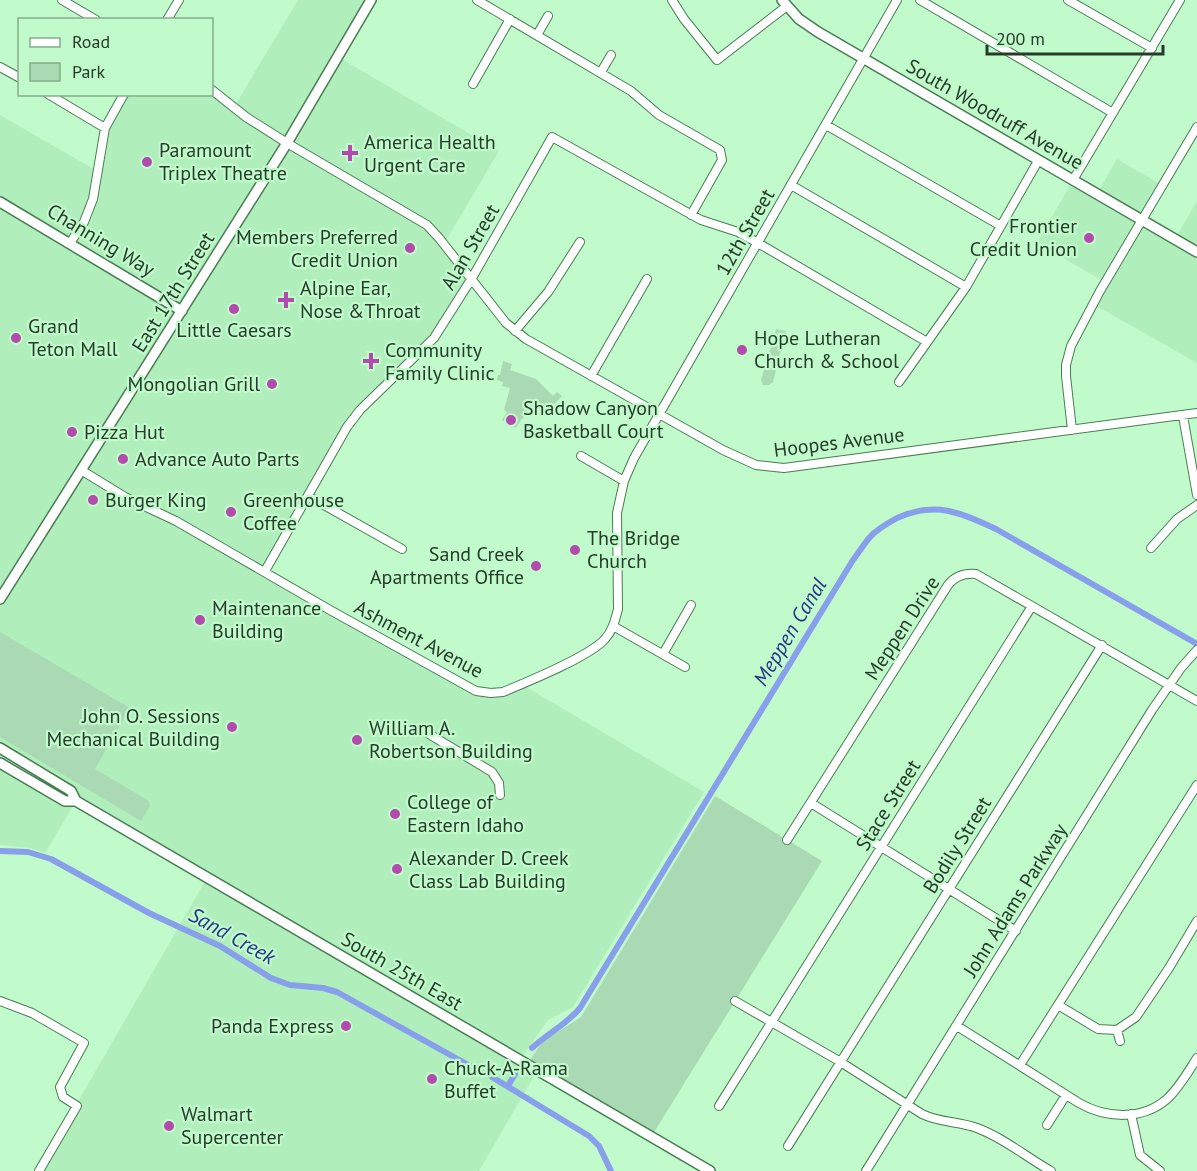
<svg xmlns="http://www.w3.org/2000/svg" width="1197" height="1171" font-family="'PT Sans',sans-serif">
<rect width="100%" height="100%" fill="#c1facb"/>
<path fill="#b0efbc" d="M298 0H371L338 57 499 151 444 244 472 278 434 338 360 410 265 572 466 687 491 693 521 684 704 792 573 1007 548 1020 522 1057 537 1071 479 1171H38L207 878 76 801 45 853 31 848 0 845V115L97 171 101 139 124 95 212 94V90L234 107Z
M1117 159 1162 185 1141 220 1175 239 1197 201V363L1093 304 1105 282 1037 243 1073 180 1097 194Z"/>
<path fill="#aadab3" d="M776 329 786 331 773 382 769 385H763L761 380Z
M503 361 512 364 510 370 536 379 553 396 557 392 562 396 550 409 547 406 543 410 537 405 521 420 516 428 502 420 507 412 504 410 510 388 502 386 503 382 497 380 498 375H500Z
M0 632 130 708 95 769 149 801 150 806 141 821 0 737Z
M715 796 822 861 651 1137 527 1065 542 1042 581 1017Z"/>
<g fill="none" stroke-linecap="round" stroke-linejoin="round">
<path stroke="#88a0ec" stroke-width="6" d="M0 851 28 852 51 859 149 913 220 946 271 978 290 985 323 988 337 992 479 1071
M532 1048C547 1034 567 1024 580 1008L853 560C859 552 864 544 870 537 877 529 888 523 897 518 935 501 960 512 996 529L1197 644
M492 1077 589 1136 599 1146 611 1171
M508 1086 515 1074"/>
<defs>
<path id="minor" d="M62 0 96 20
M477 0 631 91 659 115 720 150 722 160 691 215
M672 0 684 19 717 60 787 6
M920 0 1113 113
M1068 0 1152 48
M167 20 179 0
M537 35 548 16
M0 67 20 78
M601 72 611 55
M473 84 510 19
M212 90 246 117 287 143 427 225 439 238 506 323 526 339 723 450 756 465 784 468 1197 413
M48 94 105 128
M826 125 1001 226
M1073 180 1180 0
M791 185 966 287
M70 243 84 222 93 199 105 128 124 94
M515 331 548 292 580 242
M591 376 647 279
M899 382 966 287 1038 161
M1183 416 1197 495
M1072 430 1066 376V365L1071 346 1100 291 1197 127
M581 456 624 481
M81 470 125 497 176 521 330 610 476 691 491 693 503 692C527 682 589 657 605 639 613 630 615 620 618 609L617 513 624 481 634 458 897 0
M308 496 402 549
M1151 548 1177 519 1197 505
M265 571 347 427 360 410 434 338 472 278 552 137 701 220 738 232 758 243 927 342
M613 626 685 667
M663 654 691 605
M429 734 492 772 499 783 500 795
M811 803 1016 931
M787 840 948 585C955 576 964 573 976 574L1197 701
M0 1001 32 1013 84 1043 60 1087 63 1097 77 1106 39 1171
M735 1001 839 1061 922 1114C940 1123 959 1121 977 1128 1004 1138 1026 1157 1051 1171
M1058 1005 1098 1029 1117 1030 1136 1017 1169 968 1197 921
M957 1026 1079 1103C1105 1118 1142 1121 1167 1099 1179 1088 1188 1072 1197 1058
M1117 1030 1120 1041
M1020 1065 1197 785
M719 1106 1032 606
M1131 1114 1140 1155 1160 1171
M1047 1125 1066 1095
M788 1146 1102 645
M866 1171 1152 710 1181 668 1197 650"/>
<path id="major" d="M782 0 799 19 818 32 1197 252
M0 202 182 311
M0 599 287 143 371 0
M0 748 71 791 76 801 710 1171
M0 763 65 801H76"/>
</defs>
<use href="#minor" stroke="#487d54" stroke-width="10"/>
<use href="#major" stroke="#487d54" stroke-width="12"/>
<use href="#minor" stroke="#fff" stroke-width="8"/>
<use href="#major" stroke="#fff" stroke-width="9"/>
</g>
<g fill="#b34aad" stroke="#c1facb" stroke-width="2">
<path d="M347 144h6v6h6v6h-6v6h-6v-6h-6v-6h6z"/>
<circle cx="147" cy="162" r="6"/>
<circle cx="1089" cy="238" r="6"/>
<circle cx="410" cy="248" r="6"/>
<path d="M283 291h6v6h6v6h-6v6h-6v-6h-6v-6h6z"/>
<circle cx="234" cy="309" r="6"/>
<circle cx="16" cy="338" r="6"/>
<circle cx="742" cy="350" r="6"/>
<path d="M368 352h6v6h6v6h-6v6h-6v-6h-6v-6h6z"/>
<circle cx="272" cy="384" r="6"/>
<circle cx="511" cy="420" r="6"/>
<circle cx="72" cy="432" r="6"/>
<circle cx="123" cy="459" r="6"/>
<circle cx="93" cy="500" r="6"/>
<circle cx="231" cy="512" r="6"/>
<circle cx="575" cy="550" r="6"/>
<circle cx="536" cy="566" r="6"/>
<circle cx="200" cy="620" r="6"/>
<circle cx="232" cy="727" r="6"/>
<circle cx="357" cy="740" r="6"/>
<circle cx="395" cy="814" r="6"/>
<circle cx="397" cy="869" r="6"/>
<circle cx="346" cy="1026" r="6"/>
<circle cx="432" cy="1079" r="6"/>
<circle cx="169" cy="1126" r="6"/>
</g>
<g text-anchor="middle" stroke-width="4.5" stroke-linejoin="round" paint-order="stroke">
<g font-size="20" fill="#253c2a" stroke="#c1facb">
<text transform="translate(995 114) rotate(30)" y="7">South Woodruff Avenue</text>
<text transform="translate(745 232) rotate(-60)" y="7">12th Street</text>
<text transform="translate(101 240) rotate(31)" y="7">Channing Way</text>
<text transform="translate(470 247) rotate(-60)" y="7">Alan Street</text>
<text transform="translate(173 292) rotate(-58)" y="7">East 17th Street</text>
<text transform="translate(839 442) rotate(-7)" y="7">Hoopes Avenue</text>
<text transform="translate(902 628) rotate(-57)" y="7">Meppen Drive</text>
<text transform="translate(419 639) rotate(28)" y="7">Ashment Avenue</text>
<text transform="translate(888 805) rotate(-58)" y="7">Stace Street</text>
<text transform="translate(957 845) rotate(-58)" y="7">Bodily Street</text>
<text transform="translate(1015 900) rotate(-58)" y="7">John Adams Parkway</text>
<text transform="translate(402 971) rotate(30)" y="7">South 25th East</text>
</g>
<g font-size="20" fill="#253c2a" stroke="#c1facb" text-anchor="start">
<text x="364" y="149">America Health<tspan x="364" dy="23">Urgent Care</tspan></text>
<text x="159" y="157">Paramount<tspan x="159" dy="23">Triplex Theatre</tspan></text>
<text x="1077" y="233" text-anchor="end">Frontier<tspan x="1077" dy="23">Credit Union</tspan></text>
<text x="398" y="244" text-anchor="end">Members Preferred<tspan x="398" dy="23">Credit Union</tspan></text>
<text x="300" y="295">Alpine Ear,<tspan x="300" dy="23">Nose &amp;Throat</tspan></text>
<text x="28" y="333">Grand<tspan x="28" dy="23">Teton Mall</tspan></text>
<text x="234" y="337" text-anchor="middle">Little Caesars</text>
<text x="754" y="345">Hope Lutheran<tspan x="754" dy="23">Church &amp; School</tspan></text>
<text x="385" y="357">Community<tspan x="385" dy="23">Family Clinic</tspan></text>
<text x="260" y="391" text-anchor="end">Mongolian Grill</text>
<text x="523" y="415">Shadow Canyon<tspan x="523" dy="23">Basketball Court</tspan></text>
<text x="84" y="439">Pizza Hut</text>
<text x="135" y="466">Advance Auto Parts</text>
<text x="105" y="507">Burger King</text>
<text x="243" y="507">Greenhouse<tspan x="243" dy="23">Coffee</tspan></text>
<text x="587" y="545">The Bridge<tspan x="587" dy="23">Church</tspan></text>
<text x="524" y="561" text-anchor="end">Sand Creek<tspan x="524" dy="23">Apartments Office</tspan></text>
<text x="212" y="615">Maintenance<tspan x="212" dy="23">Building</tspan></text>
<text x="220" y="723" text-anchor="end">John O. Sessions<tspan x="220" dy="23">Mechanical Building</tspan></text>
<text x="369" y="735">William A.<tspan x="369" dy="23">Robertson Building</tspan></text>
<text x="407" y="809">College of<tspan x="407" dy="23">Eastern Idaho</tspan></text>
<text x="409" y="865">Alexander D. Creek<tspan x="409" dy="23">Class Lab Building</tspan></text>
<text x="334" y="1033" text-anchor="end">Panda Express</text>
<text x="444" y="1075">Chuck-A-Rama<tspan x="444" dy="23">Buffet</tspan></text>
<text x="181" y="1121">Walmart<tspan x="181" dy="23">Supercenter</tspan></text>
</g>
<g font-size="21" font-style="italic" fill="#25348b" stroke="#c1facb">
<text transform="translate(790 632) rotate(-59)" y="7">Meppen Canal</text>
<text transform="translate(232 936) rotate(29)" y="7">Sand Creek</text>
</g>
</g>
<rect x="18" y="18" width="195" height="78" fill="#c1facb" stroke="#83ae8b" stroke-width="1.5"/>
<rect x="30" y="38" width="30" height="9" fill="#ffffff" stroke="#83ae8b" stroke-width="1.5"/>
<text x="72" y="48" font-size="18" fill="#253c2a">Road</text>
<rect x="30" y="63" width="30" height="18" fill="#aadab3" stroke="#83ae8b" stroke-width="1.5"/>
<text x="72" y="78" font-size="18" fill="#253c2a">Park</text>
<path d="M987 45v9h176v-9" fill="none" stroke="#253c2a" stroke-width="3"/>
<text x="996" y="45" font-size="18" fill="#253c2a" stroke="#c1facb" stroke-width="4.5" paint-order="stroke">200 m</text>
</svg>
